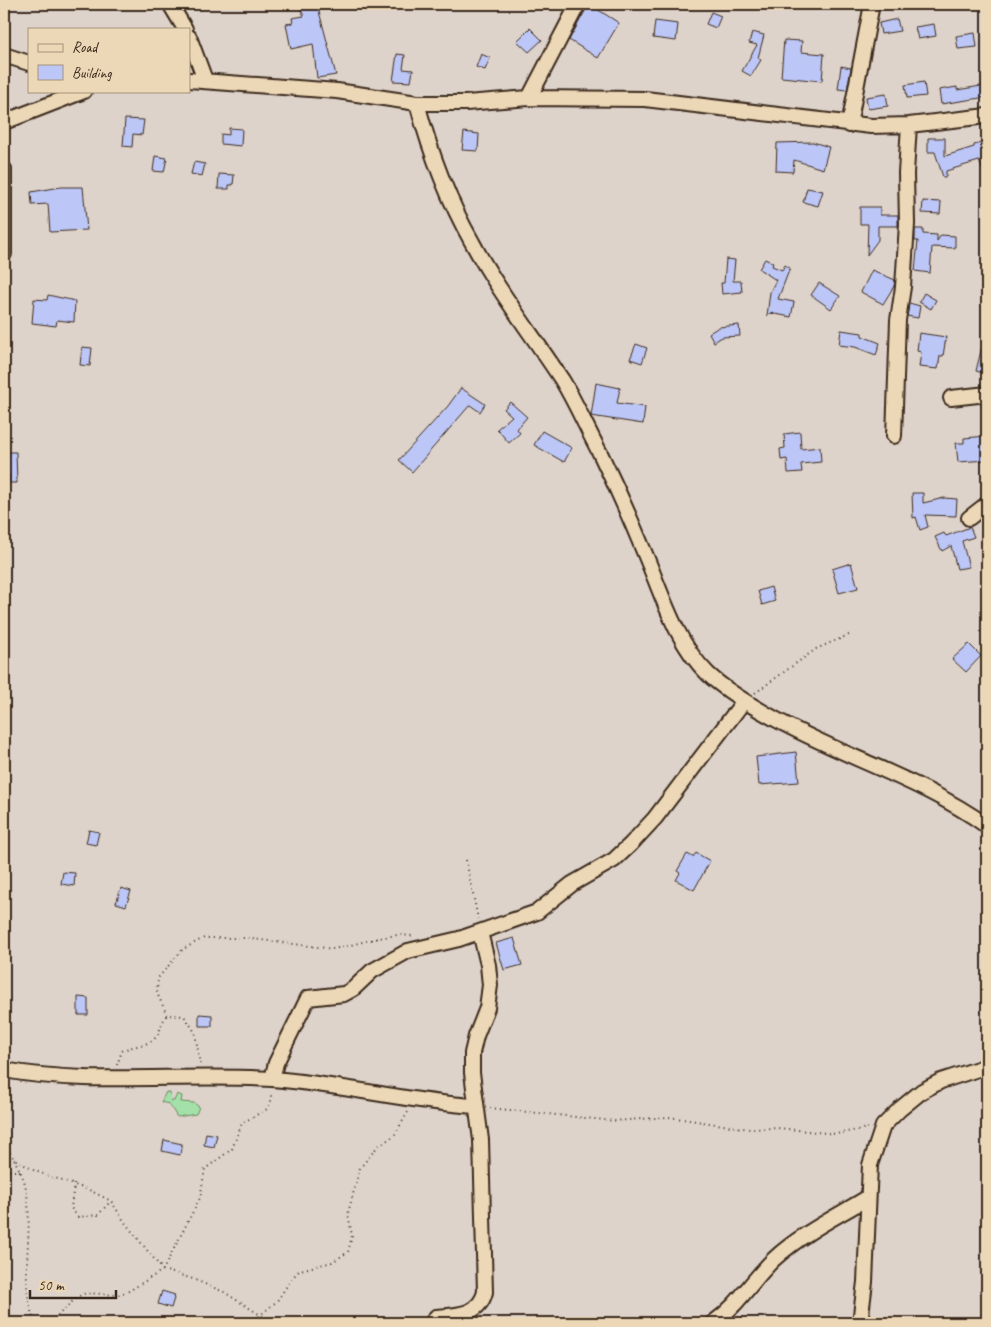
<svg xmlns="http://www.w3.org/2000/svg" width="991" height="1327" font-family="Caveat,sans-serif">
<rect width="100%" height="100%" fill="#ded3ca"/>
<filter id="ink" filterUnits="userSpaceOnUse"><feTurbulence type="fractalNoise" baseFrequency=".02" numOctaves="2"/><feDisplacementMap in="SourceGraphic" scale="10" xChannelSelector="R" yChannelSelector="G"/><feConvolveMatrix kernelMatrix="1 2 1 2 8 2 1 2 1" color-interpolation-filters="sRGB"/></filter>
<g filter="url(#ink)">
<path fill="#a3e1a9" stroke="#6f8664" d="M166 1092 170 1093 171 1101H174L177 1094 182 1096 181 1102 194 1103 199 1107 196 1114 177 1117 169 1104 161 1102Z"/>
<path fill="#bcc6f7" stroke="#3b2a1e" d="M298 4H317L336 75 317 78 313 44 291 49 286 24 293 23 292 18 304 16Z
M589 4 619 23 598 58 569 40Z
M711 12 721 16 716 28 706 24Z
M897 19 900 31 881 34 879 23Z
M655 21 678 24 676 41 653 38Z
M934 24 936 36 918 39 915 27Z
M530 28 542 40 529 52 517 41Z
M752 32 764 35 758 58 761 60 751 76 742 71 757 45 749 43Z
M975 33 977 47 958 49 956 36Z
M784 40 802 41 801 52 824 54 822 81 781 77Z
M397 54 405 55 403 69 413 70 411 82 393 81Z
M481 54 490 58 485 70 476 67Z
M841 66 851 68 847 90 838 89Z
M924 82 926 96 907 98 905 85Z
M987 85V97L941 104 939 90 957 87V90Z
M886 94 888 106 868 109 866 97Z
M125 119 144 120 142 135 133 134 132 147 123 146Z
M229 128 242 129 241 146 221 144V134L229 135Z
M464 132 479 134 478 151 462 150Z
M928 138H945V156L974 147V145L987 141V180L979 161 946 171V177H943L935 152H928Z
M813 142 829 147 823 169 794 160 793 172 776 171 777 143Z
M155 156 167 158 164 172 153 171Z
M194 162 205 164 202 176 191 174Z
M219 174 234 175 233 185H229V189H218Z
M61 187H83L87 230 50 232 48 204 32 205 31 192Z
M807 188 823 191 818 206 803 202Z
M923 201 941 202 940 214 922 213Z
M860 207H880V215H898V226H878V240L867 255 868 224H860Z
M915 229H923V234L937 235V241L941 235 955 236V248L932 247 930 273 915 271 918 241H915Z
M726 259 735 260 733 281H741L742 292 722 294 721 283H724Z
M765 259 773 263 772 266 782 270 785 265 790 268 778 299 794 302 791 317 770 313 767 316 770 292 776 280 759 269Z
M872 270 895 280 894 286 883 304 861 292Z
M819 283 840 296 831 309 811 295Z
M924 293 936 300 931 309 919 302Z
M48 295 75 301 74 322 57 320 56 326 32 323 34 299 47 300Z
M909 303 920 306 918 318 907 316Z
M739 325 740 336 722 337 714 342 709 333 719 327Z
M841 330 862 333V336L880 343 876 355 855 347 839 345Z
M919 333 946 337 943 356H940L938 369 919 367 921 352 917 351Z
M984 338 987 339V374L976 371Z
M636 344 647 348 642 363 630 359Z
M82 347 92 348 90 366 80 365Z
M596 383 620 388 617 403 645 407 643 424 591 416Z
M461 388 485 404 480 412 470 405 412 472 399 460 448 406Z
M510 402 527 417 517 429 520 433 509 443 497 429 512 416 504 409Z
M542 431 572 448 564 462 534 445Z
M800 432 801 449 820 447 821 462 801 464 802 472 788 473 787 459 781 460 780 449 785 448 784 434Z
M987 436V460L958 462 956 443H964V438Z
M8 452H16L17 483H9V475H4V458L9 457Z
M912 493H923V503L944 498 957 499 956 516 925 515 928 527 920 530 916 517 913 518Z
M970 527 974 537 962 541 969 567 957 569 951 546 942 551 935 537 944 533 946 536Z
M851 563 858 588 839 593 832 569Z
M771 587 775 601 762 605 758 591Z
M969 644 981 656 966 672 952 659Z
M796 752 799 782 759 785 756 757Z
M89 830 99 832 96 845 86 843Z
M696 853 710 861 694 890 676 880 680 873 677 871 687 854 693 857Z
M63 872 75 873 74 886 61 884Z
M121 888 131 891 126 906 116 903Z
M514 938 522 965 504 970 496 943Z
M78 997 88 998V1015H78Z
M199 1014 212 1015V1026H199Z
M206 1133 217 1135 214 1147 204 1145Z
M164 1140 182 1144 180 1155 162 1151Z
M162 1291 175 1295 171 1308 158 1304Z"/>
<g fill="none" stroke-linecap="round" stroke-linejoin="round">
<defs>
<path id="street" d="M170 4 185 29
M189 37 205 80
M4 55 29 63
M189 80 337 91 417 103H466L529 98 645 99 871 126 909 125 987 116
M529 98 578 4
M417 103C430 151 447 198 472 242 498 291 532 334 562 380 576 403 587 429 600 453 616 486 631 520 645 554 662 594 676 643 708 674 725 690 747 703 768 715 839 756 920 778 987 826
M4 122 84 91
M849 125 872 4
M4 169V254
M951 398 987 394
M894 436 898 320 903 287 907 224 906 173 909 125
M969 518 987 504
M4 1070C92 1086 183 1073 272 1079 341 1084 407 1102 475 1106
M272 1079 276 1063 308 998 344 994 353 989 372 971 408 951 459 939 537 912 572 884 614 860 631 844 655 818 744 701
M432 1323 436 1317C456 1315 479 1316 485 1292L481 1140 472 1073V1053L476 1036 487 1008 490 985 488 965 480 932
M713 1323C738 1306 752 1280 774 1259 801 1234 836 1217 867 1198
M860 1323 865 1282 870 1165 883 1126 900 1109 922 1091 941 1081 987 1066"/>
</defs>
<use href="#street" stroke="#3b2a1e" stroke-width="18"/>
<path stroke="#3b2a1e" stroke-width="2" stroke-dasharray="1 4" stroke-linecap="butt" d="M755 693 816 649 851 634
M466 860 478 919
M167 1015 157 993 158 978 183 949 204 938H245L334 949 379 938 397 935 413 936
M117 1065 122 1051C131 1045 148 1047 156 1037 161 1031 161 1022 167 1015L184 1016 195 1032 200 1064
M490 1108 614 1121 669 1117 750 1129 778 1128 836 1134 868 1128
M4 1144 14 1159 35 1171 89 1190 111 1201 126 1224 163 1270 193 1279 224 1292 273 1323
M14 1159C18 1167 23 1176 25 1184 36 1231 17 1278 35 1323
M4 1171H20
M74 1184 71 1208 78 1217 98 1215 111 1201
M50 1323 77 1297 86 1293 118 1295 129 1291 163 1270 200 1198 205 1169 232 1149 242 1123 267 1109 271 1102V1092
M251 1323 277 1301 292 1278 300 1270 332 1262 348 1252 352 1236 348 1213 360 1168 378 1146 394 1136 408 1112"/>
<use href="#street" stroke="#ecd8b6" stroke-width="14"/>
</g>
</g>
<rect width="991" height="1327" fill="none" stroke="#ecd8b6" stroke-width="20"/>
<rect x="10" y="10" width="971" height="1307" fill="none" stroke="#3b2a1e" stroke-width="2" filter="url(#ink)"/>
<rect x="28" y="28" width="162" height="65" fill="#ecd8b6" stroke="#a59279"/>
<rect x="38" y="44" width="25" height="8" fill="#ecd8b6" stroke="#a59279"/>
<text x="72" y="52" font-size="15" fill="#3b2a1e">Road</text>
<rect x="38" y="65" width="25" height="15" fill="#bcc6f7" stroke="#a59279"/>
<text x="72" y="78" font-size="15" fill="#3b2a1e">Building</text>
<path d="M30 1290v8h86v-8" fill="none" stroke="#3b2a1e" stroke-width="2.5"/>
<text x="38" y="1290" font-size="15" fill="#3b2a1e" stroke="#ecd8b6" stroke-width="4" paint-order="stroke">50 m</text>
</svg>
